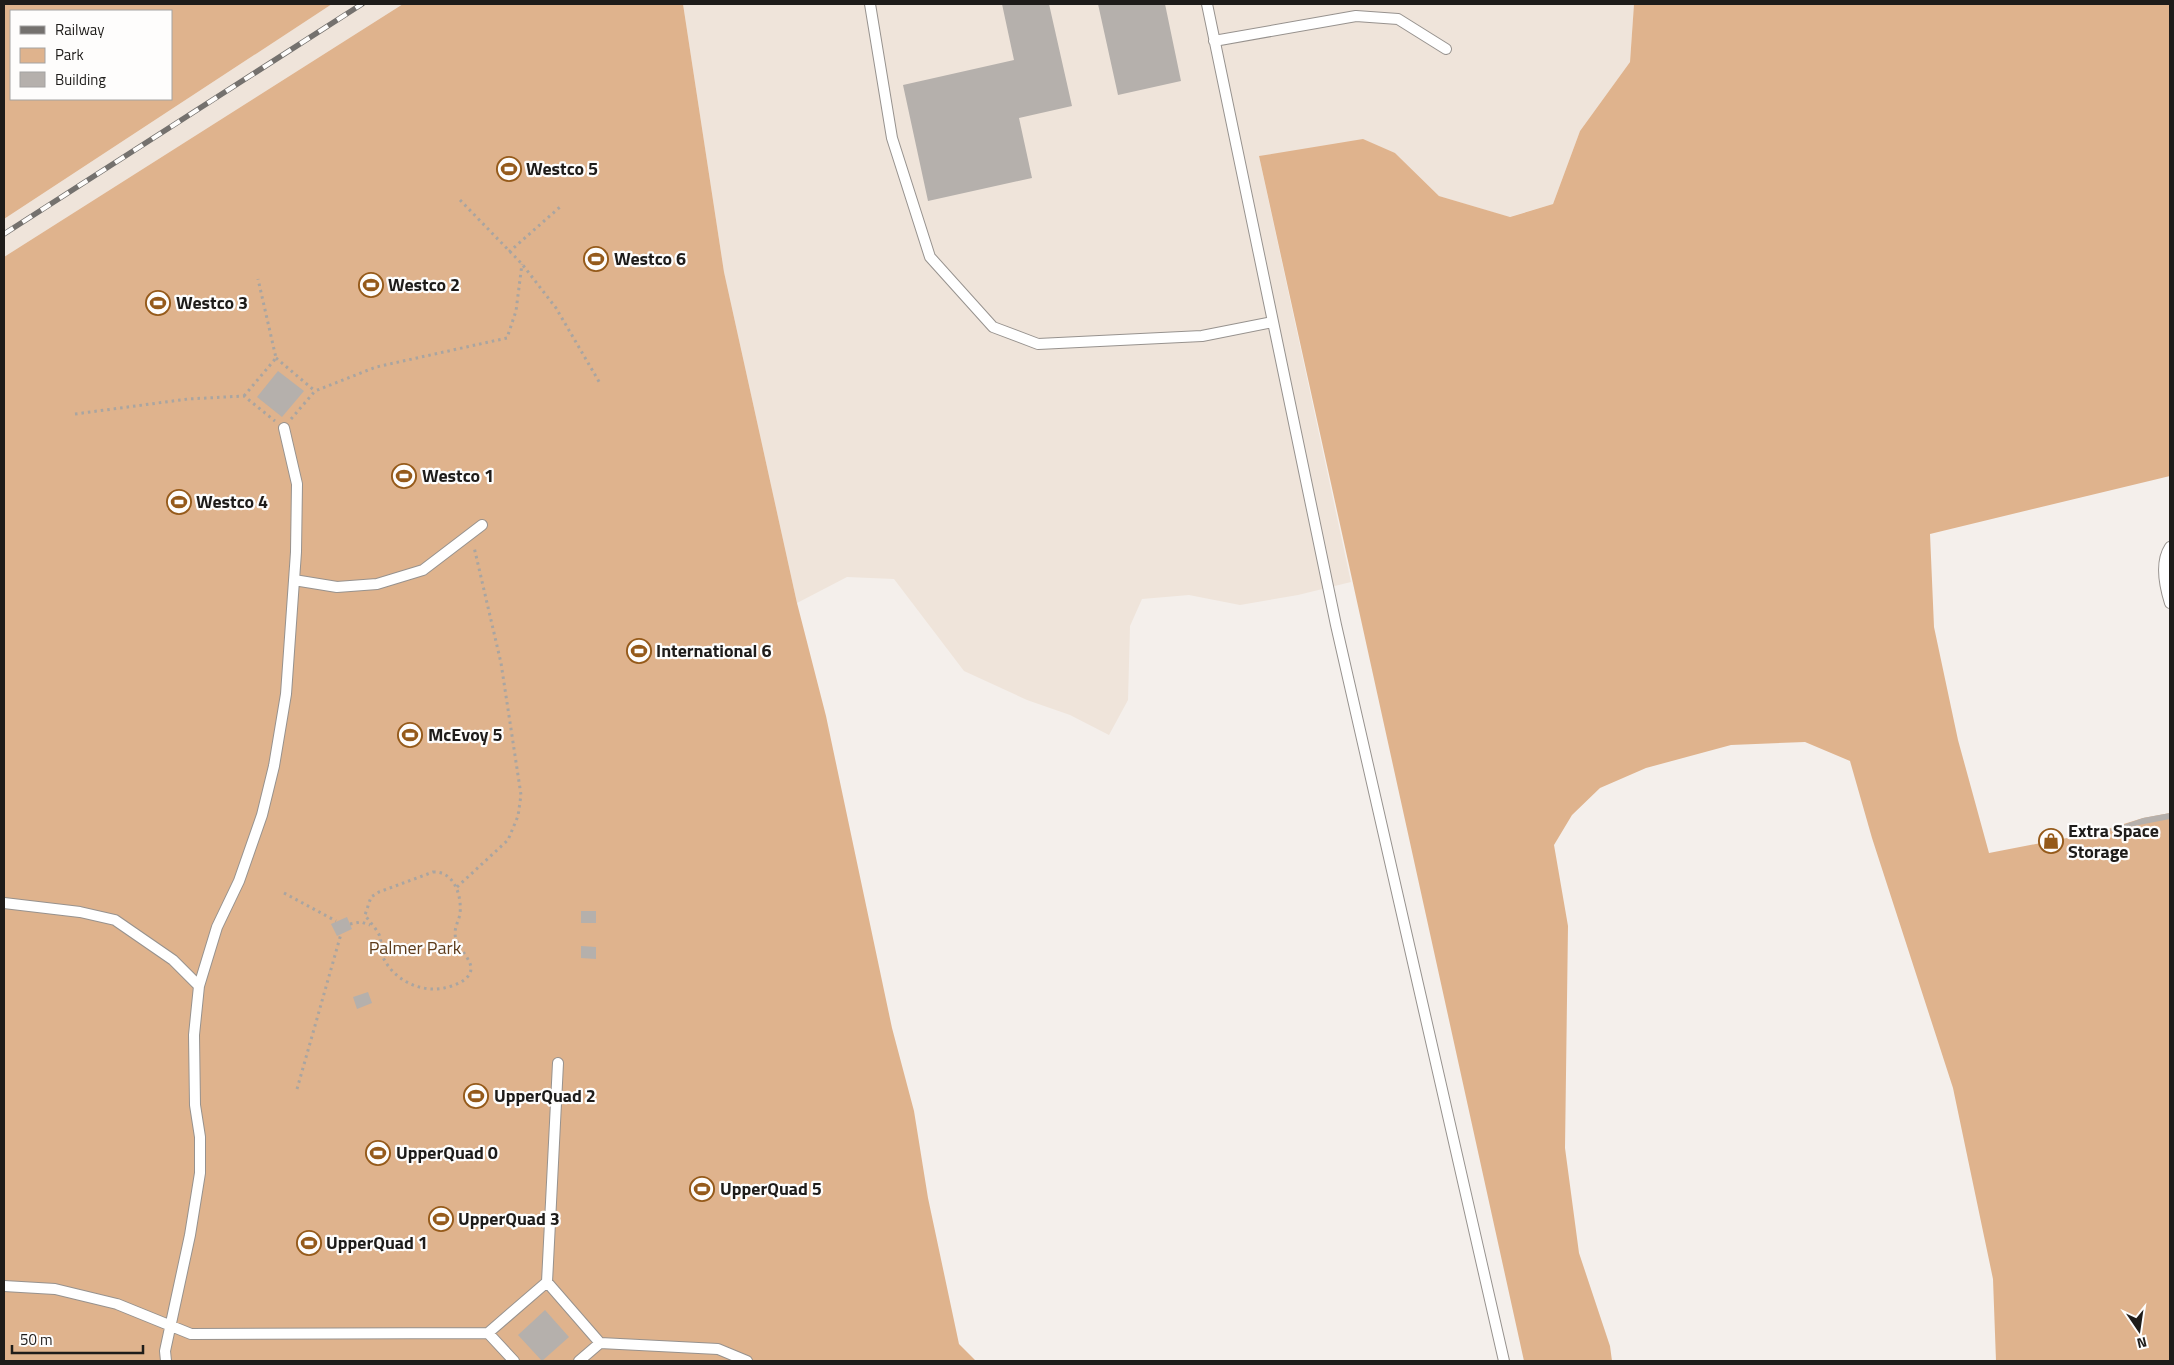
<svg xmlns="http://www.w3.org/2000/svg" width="2174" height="1365" font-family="'Titillium Web',sans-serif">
<rect width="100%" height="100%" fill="#f4efeb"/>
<path fill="#efe4da" d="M332 4H403L4 257V219Z
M683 4H1634L1630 62 1580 131 1553 204 1509 217 1439 196 1395 153 1259 156 1351 582 1298 595 1240 605 1189 595 1142 599 1130 626 1128 700 1109 735 1070 715 1027 700 964 671 894 579 847 577 797 603 724 272Z"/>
<path fill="#dfb38d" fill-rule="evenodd" d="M4 4H332L4 219ZM11 11H171V99H11Z
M403 4H683L724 272 797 603 826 716 892 1028 914 1111 928 1198 959 1344 976 1361H4V257Z
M1634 4H2170V476L1930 534 1934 627 1958 740 1989 853 2098 832 2143 818 2170 813V1361H1996L1993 1279 1953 1088 1872 838 1850 761 1805 742 1731 745 1646 768 1600 788 1572 815 1554 845 1568 926 1565 1148 1579 1253 1610 1346 1612 1361H1524L1259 156 1363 139 1395 153 1439 196 1510 217 1553 204 1580 131 1630 62Z"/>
<path fill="#b5b0ac" d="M1002 4H1049L1072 106 1019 118 1032 178 928 201 903 85 1014 60Z
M1098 4H1165L1181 81 1118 95Z
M278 371 304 391 282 417 257 397Z
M2170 813V819L2103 832 2143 818Z
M581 911H596V923H581Z
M347 917 352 929 337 936 331 924Z
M581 946 596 947V959L581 958Z
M368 992 372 1003 357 1009 353 997Z
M545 1310 569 1337 542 1361 518 1335Z"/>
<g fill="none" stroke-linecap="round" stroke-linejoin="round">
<defs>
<path id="lane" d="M870 4 892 138 930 257 993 327 1038 344 1202 336 1273 322
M1207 4 1336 625 1504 1361
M1214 41 1356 16 1398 19 1446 49
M2170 547C2160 562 2165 587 2170 603
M294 580 337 587 377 584 423 570 482 525
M4 903 80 912 115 920 173 960 199 986
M547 1282 600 1343
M4 1286 55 1289 117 1304 191 1334 488 1333 514 1361
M488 1333 547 1282 558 1063
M166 1361 165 1351 190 1235 200 1173V1137L195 1105 194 1035 199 986 217 927 239 881 262 815 274 766 286 694 296 552 297 484 284 428
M579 1361 600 1343 718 1349 747 1361"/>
</defs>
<use href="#lane" stroke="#97928e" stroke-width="12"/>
<path stroke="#a9a5a1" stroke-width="3" stroke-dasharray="2.5 4" stroke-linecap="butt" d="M460 200 522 264 556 308 601 385
M509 252 560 207
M276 358 315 391
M244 396 276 358 258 279
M75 414 188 399 244 396 275 421
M291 419 315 391 376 367 507 338 516 311 522 264
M433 872C454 871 462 895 460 914 458 923 453 930 456 939 459 950 475 962 470 973 466 982 453 986 444 988 419 993 392 979 382 955 379 949 382 943 380 937 379 932 369 921 365 915L371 897 379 892Z
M457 887 508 840 518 816 521 795 501 663 474 547
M284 893 336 921
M350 924 361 922 370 925
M297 1089 341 934"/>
<use href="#lane" stroke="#fff" stroke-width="10"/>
<defs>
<path id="rail" d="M4 234 362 4"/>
</defs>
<use href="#rail" stroke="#74716e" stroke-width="5.5"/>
<use href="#rail" stroke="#fefdfc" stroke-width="4" stroke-dasharray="11" stroke-linecap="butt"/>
</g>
<defs>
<symbol id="stadium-ring" viewBox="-11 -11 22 22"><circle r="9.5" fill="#fefdfc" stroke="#955a1a" stroke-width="1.5"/><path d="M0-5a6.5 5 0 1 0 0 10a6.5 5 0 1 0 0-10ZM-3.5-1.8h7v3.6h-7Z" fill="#955a1a"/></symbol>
<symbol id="shop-ring" viewBox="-11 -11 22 22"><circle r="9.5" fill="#fefdfc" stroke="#955a1a" stroke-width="1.5"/><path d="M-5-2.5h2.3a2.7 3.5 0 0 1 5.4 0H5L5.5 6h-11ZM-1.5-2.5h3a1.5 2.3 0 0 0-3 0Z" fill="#955a1a"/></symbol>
</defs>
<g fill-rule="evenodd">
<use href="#stadium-ring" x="495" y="155" width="28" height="28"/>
<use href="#stadium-ring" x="582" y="245" width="28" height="28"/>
<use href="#stadium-ring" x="357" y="271" width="28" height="28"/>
<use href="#stadium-ring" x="144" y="289" width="28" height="28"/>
<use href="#stadium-ring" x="390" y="462" width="28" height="28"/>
<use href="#stadium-ring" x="165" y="488" width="28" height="28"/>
<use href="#stadium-ring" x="625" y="637" width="28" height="28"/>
<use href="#stadium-ring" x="396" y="721" width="28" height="28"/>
<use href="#shop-ring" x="2037" y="827" width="28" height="28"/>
<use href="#stadium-ring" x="462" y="1082" width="28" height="28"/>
<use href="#stadium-ring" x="364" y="1139" width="28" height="28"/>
<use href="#stadium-ring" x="688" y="1175" width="28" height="28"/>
<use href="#stadium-ring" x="427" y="1205" width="28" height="28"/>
<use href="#stadium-ring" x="295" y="1229" width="28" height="28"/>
</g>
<g text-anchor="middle" stroke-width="4.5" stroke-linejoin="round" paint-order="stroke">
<g font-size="18" font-weight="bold" fill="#1e1c1a" stroke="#fefdfc" text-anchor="start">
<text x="526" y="175">Westco 5</text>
<text x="614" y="265">Westco 6</text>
<text x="388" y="291">Westco 2</text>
<text x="176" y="309">Westco 3</text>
<text x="422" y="482">Westco 1</text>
<text x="196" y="508">Westco 4</text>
<text x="656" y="657">International 6</text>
<text x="428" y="741">McEvoy 5</text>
<text x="2068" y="837">Extra Space<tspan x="2068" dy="21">Storage</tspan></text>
<text x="494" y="1102">UpperQuad 2</text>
<text x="396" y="1159">UpperQuad 0</text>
<text x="720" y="1195">UpperQuad 5</text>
<text x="458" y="1225">UpperQuad 3</text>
<text x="326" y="1249">UpperQuad 1</text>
</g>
<g font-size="18" fill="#5c3a19" stroke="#fefdfc">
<text x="415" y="954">Palmer Park</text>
</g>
</g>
<rect width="2174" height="1365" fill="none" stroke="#1e1c1a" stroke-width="10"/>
<rect x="10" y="10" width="162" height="90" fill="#fefdfc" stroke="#a4a3a2"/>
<rect x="20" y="26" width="25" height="8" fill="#74716e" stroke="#a4a3a2"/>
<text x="55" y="35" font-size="15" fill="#1e1c1a">Railway</text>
<rect x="20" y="48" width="25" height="15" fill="#dfb38d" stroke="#a4a3a2"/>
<text x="55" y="60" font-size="15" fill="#1e1c1a">Park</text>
<rect x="20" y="72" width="25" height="15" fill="#b5b0ac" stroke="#a4a3a2"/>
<text x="55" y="85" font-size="15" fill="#1e1c1a">Building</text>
<g transform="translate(2139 1330) rotate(167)" stroke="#fefdfc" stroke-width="4" paint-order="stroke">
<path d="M0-4L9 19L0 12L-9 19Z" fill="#1e1c1a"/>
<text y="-8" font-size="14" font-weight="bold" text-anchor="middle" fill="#1e1c1a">N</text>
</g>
<path d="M12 1345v8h131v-8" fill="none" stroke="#1e1c1a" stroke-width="2.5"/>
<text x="20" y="1345" font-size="15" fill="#1e1c1a" stroke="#fefdfc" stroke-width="4" paint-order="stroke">50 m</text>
</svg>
